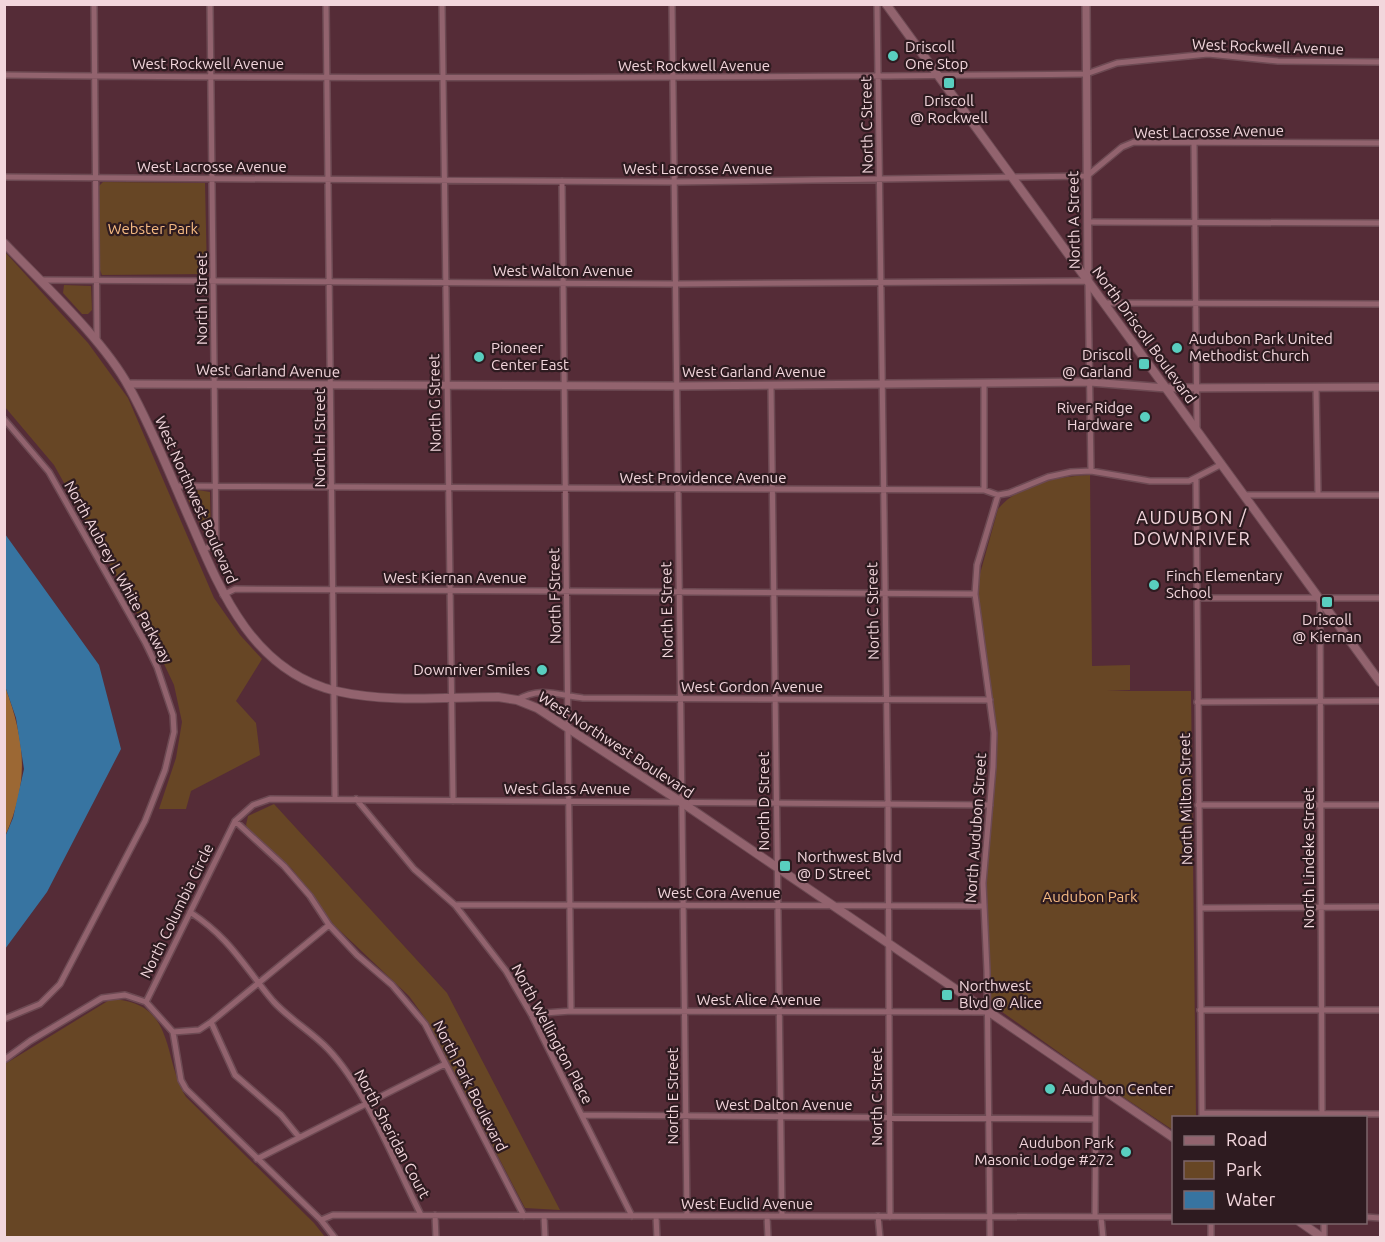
<svg xmlns="http://www.w3.org/2000/svg" width="1385" height="1242" font-family="Ubuntu,sans-serif">
<rect width="100%" height="100%" fill="#552c37"/>
<path fill="#674625" d="M103 182 205 183 207 274 102 275 100 270 99 186Z
M5 252 88 343 128 398 214 598 240 635 262 659 236 701 256 723 260 755 191 791 186 809H159L176 758 182 722 174 685 156 647 54 465 5 407Z
M64 285 91 286 92 310 88 314H82L63 293Z
M1090 475 1092 666 1130 665V690L1107 691H1191L1196 1117 1174 1118 1173 1130 1099 1081 991 1004 986 866 996 774V746L991 688 980 624 978 581 998 509C1019 484 1059 476 1090 475Z
M192 489 210 492 211 537 208 541 187 497Z
M274 804 447 993 560 1210 525 1208 428 1022 409 996 334 925 292 869 248 829 246 825 248 816Z
M111 999C177 1002 162 1059 186 1097L314 1223 325 1237 5 1238V1064Z"/>
<path fill="#9c6834" d="M5 686C25 742 30 780 5 836Z"/>
<path fill="#3774a1" d="M5 534 99 665 121 749 47 892 5 949V837L13 818 24 769 16 718 5 686Z"/>
<g fill="none" stroke-linecap="round" stroke-linejoin="round">
<defs>
<path id="minor" d="M94 4 97 341
M326 4 335 799
M442 4 453 801
M672 4 687 1216
M877 4 888 803 890 1217
M4 75C365 79 726 78 1086 74L1117 63 1208 54 1278 61 1380 62
M1194 142 1197 428
M4 177 674 182 1087 176 1122 147 1134 142 1380 143
M562 181 571 1011
M1087 222 1380 223
M40 280 676 284 1088 281 1091 471
M1104 303 1380 304
M984 383V490
M771 386 782 1216
M1316 387 1318 495
M4 419 49 472 145 642 157 667 173 715 174 732 165 770 145 821 60 984 40 1004 4 1019
M1196 480 1202 1118
M175 486 984 490 998 495 1009 493 1048 477 1071 472 1091 471 1150 481H1189L1222 464
M1244 495H1380
M202 550 216 544 210 4
M223 595 235 589 975 594
M1197 598H1380
M1320 600 1322 1118
M517 700C540 686 558 695 583 698L990 700
M1197 702 1380 701
M356 799 414 869 455 905 506 971 531 1014 632 1216
M1198 805H1380
M235 821 284 866 310 896 329 925 357 955 392 985 425 1024 524 1216
M455 905 983 906
M1200 908 1380 907
M190 912C231 939 243 965 273 1001 289 1019 312 1032 328 1049 367 1090 395 1164 421 1215
M146 1002 235 821 253 805 270 799 990 805
M1200 1010H1380
M531 1014 571 1011 988 1012
M211 1022 235 1075 281 1115 299 1137
M173 1032 199 1030 211 1022 329 925
M4 1060 30 1041 102 998 125 995 146 1002 173 1032 181 1080 186 1089 321 1220 335 1238
M1202 1113 1380 1114
M582 1115 1094 1119
M257 1159 445 1064
M435 1215 436 1238
M1095 1215 1096 1086
M544 1216 545 1238
M656 1216 657 1238
M767 1216 768 1238
M878 1216 880 1238
M1101 1217 1103 1238
M1366 1217 1380 1218
M321 1220 333 1215 1174 1217
M1211 1222V1238
M990 1238 987 971 983 883 993 767 994 733 975 594 977 565 998 495
M1324 1238V1222"/>
<path id="tertiary" d="M1086 4 1088 281
M128 384 677 386 1090 382 1166 388 1380 387"/>
<path id="secondary" d="M886 4 1380 682
M4 243C43 284 103 339 129 387 154 432 172 480 193 527 222 595 255 672 336 691 388 703 445 697 498 697L517 700 537 708 681 802 1174 1138
M1300 1222 1323 1238"/>
</defs>
<use href="#minor" stroke="#6d4a53" stroke-width="8"/>
<use href="#tertiary" stroke="#6d4a53" stroke-width="10"/>
<use href="#secondary" stroke="#6d4a53" stroke-width="10"/>
<use href="#minor" stroke="#92636e" stroke-width="5"/>
<use href="#tertiary" stroke="#92636e" stroke-width="7"/>
<use href="#secondary" stroke="#92636e" stroke-width="8"/>
</g>
<g fill="#59cebf" stroke="#2e1b20" stroke-width="2">
<circle cx="893" cy="56" r="6"/>
<rect x="943" y="77" width="12" height="12" rx="3"/>
<circle cx="1177" cy="348" r="6"/>
<circle cx="479" cy="357" r="6"/>
<rect x="1138" y="358" width="12" height="12" rx="3"/>
<circle cx="1145" cy="417" r="6"/>
<circle cx="1154" cy="585" r="6"/>
<rect x="1321" y="596" width="12" height="12" rx="3"/>
<circle cx="542" cy="670" r="6"/>
<rect x="779" y="860" width="12" height="12" rx="3"/>
<rect x="941" y="989" width="12" height="12" rx="3"/>
<circle cx="1050" cy="1089" r="6"/>
<circle cx="1126" cy="1152" r="6"/>
</g>
<g text-anchor="middle" stroke-width="4.5" stroke-linejoin="round" paint-order="stroke">
<g font-size="15" fill="#f2d6dc" stroke="#2e1b20" text-anchor="start">
<text x="905" y="52">Driscoll<tspan x="905" dy="17">One Stop</tspan></text>
<text x="949" y="106" text-anchor="middle">Driscoll<tspan x="949" dy="17">@ Rockwell</tspan></text>
<text x="1189" y="344">Audubon Park United<tspan x="1189" dy="17">Methodist Church</tspan></text>
<text x="491" y="353">Pioneer<tspan x="491" dy="17">Center East</tspan></text>
<text x="1132" y="360" text-anchor="end">Driscoll<tspan x="1132" dy="17">@ Garland</tspan></text>
<text x="1133" y="413" text-anchor="end">River Ridge<tspan x="1133" dy="17">Hardware</tspan></text>
<text x="1166" y="581">Finch Elementary<tspan x="1166" dy="17">School</tspan></text>
<text x="1327" y="625" text-anchor="middle">Driscoll<tspan x="1327" dy="17">@ Kiernan</tspan></text>
<text x="530" y="675" text-anchor="end">Downriver Smiles</text>
<text x="797" y="862">Northwest Blvd<tspan x="797" dy="17">@ D Street</tspan></text>
<text x="959" y="991">Northwest<tspan x="959" dy="17">Blvd @ Alice</tspan></text>
<text x="1062" y="1094">Audubon Center</text>
<text x="1114" y="1148" text-anchor="end">Audubon Park<tspan x="1114" dy="17">Masonic Lodge #272</tspan></text>
</g>
<g font-size="15" fill="#f2d6dc" stroke="#2e1b20">
<text transform="translate(1268 47) rotate(2)" y="5">West Rockwell Avenue</text>
<text x="208" y="69">West Rockwell Avenue</text>
<text x="694" y="71">West Rockwell Avenue</text>
<text transform="translate(867 125) rotate(-91)" y="5">North C Street</text>
<text transform="translate(1209 132) rotate(-1)" y="5">West Lacrosse Avenue</text>
<text x="212" y="172">West Lacrosse Avenue</text>
<text x="698" y="174">West Lacrosse Avenue</text>
<text transform="translate(1074 220) rotate(-91)" y="5">North A Street</text>
<text x="563" y="276">West Walton Avenue</text>
<text transform="translate(202 299) rotate(-90)" y="5">North I Street</text>
<text transform="translate(1144 335) rotate(54)" y="5">North Driscoll Boulevard</text>
<text transform="translate(268 371) rotate(1)" y="5">West Garland Avenue</text>
<text x="754" y="377">West Garland Avenue</text>
<text transform="translate(435 403) rotate(-91)" y="5">North G Street</text>
<text transform="translate(320 438) rotate(-90)" y="5">North H Street</text>
<text x="703" y="483">West Providence Avenue</text>
<text transform="translate(196 500) rotate(66)" y="5">West Northwest Boulevard</text>
<text transform="translate(118 572) rotate(61)" y="5">North Aubrey L White Parkway</text>
<text x="455" y="583">West Kiernan Avenue</text>
<text transform="translate(555 596) rotate(-91)" y="5">North F Street</text>
<text transform="translate(667 610) rotate(-91)" y="5">North E Street</text>
<text transform="translate(873 611) rotate(-91)" y="5">North C Street</text>
<text x="752" y="692">West Gordon Avenue</text>
<text transform="translate(616 745) rotate(33)" y="5">West Northwest Boulevard</text>
<text x="567" y="794">West Glass Avenue</text>
<text transform="translate(1186 799) rotate(-91)" y="5">North Milton Street</text>
<text transform="translate(764 801) rotate(-90)" y="5">North D Street</text>
<text transform="translate(976 828) rotate(-86)" y="5">North Audubon Street</text>
<text transform="translate(1309 858) rotate(-90)" y="5">North Lindeke Street</text>
<text x="719" y="898">West Cora Avenue</text>
<text transform="translate(177 911) rotate(-64)" y="5">North Columbia Circle</text>
<text x="759" y="1005">West Alice Avenue</text>
<text transform="translate(552 1034) rotate(62)" y="5">North Wellington Place</text>
<text transform="translate(470 1086) rotate(63)" y="5">North Park Boulevard</text>
<text transform="translate(673 1096) rotate(-90)" y="5">North E Street</text>
<text transform="translate(877 1097) rotate(-90)" y="5">North C Street</text>
<text x="784" y="1110">West Dalton Avenue</text>
<text transform="translate(392 1134) rotate(62)" y="5">North Sheridan Court</text>
<text x="747" y="1209">West Euclid Avenue</text>
</g>
<g font-size="15" fill="#f7bb83" stroke="#2e1b20">
<text x="153" y="234">Webster Park</text>
<text x="1090" y="902">Audubon Park</text>
</g>
<g font-size="18" letter-spacing="1.5" fill="#f2d6dc" stroke="#2e1b20">
<text x="1192" y="524">AUDUBON /<tspan x="1192" dy="21">DOWNRIVER</tspan></text>
</g>
</g>
<rect width="1385" height="1242" fill="none" stroke="#f2d6dc" stroke-width="12"/>
<rect x="1172" y="1116" width="195" height="108" fill="#2e1b20" stroke="#7c666b" stroke-width="1.5"/>
<rect x="1184" y="1136" width="30" height="9" fill="#92636e" stroke="#7c666b" stroke-width="1.5"/>
<text x="1226" y="1146" font-size="18" fill="#f2d6dc">Road</text>
<rect x="1184" y="1161" width="30" height="18" fill="#674625" stroke="#7c666b" stroke-width="1.5"/>
<text x="1226" y="1176" font-size="18" fill="#f2d6dc">Park</text>
<rect x="1184" y="1191" width="30" height="18" fill="#3774a1" stroke="#7c666b" stroke-width="1.5"/>
<text x="1226" y="1206" font-size="18" fill="#f2d6dc">Water</text>
</svg>
